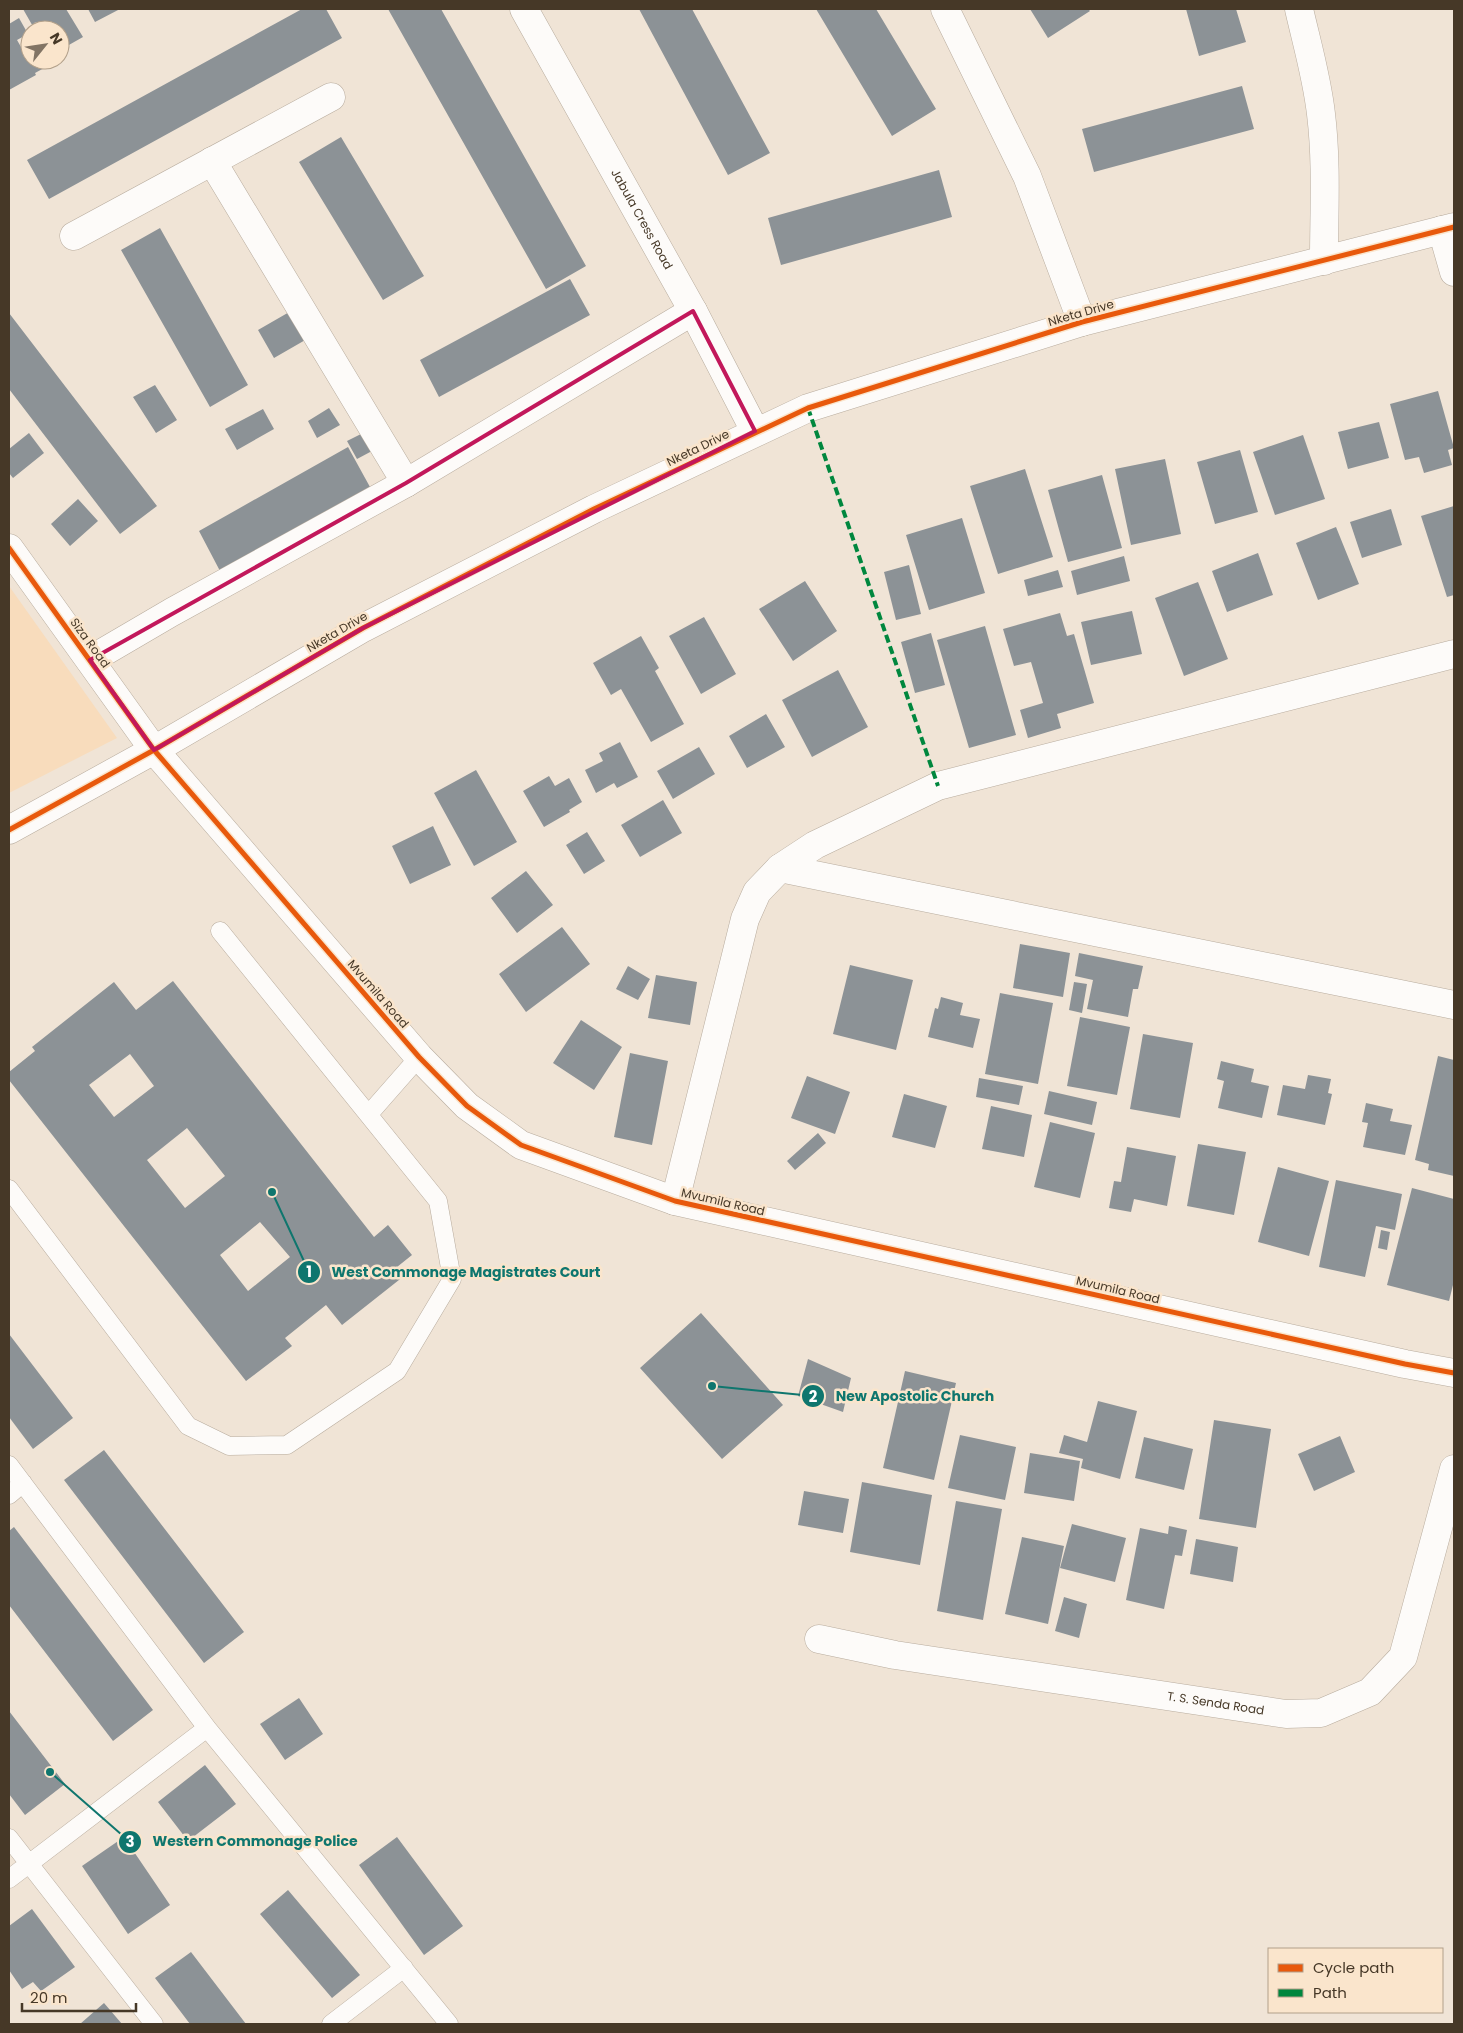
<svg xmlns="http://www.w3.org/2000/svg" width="1463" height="2033" font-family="Poppins,sans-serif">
<rect width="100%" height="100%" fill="#f0e4d6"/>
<path fill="#f8dcbc" d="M9 586 117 738 9 793Z"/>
<path fill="#8c9296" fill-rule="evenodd" d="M23 9H66L83 37 60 50V30H35Z
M88 9H120L95 22Z
M302 9H326L342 38 49 199 27 160Z
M388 9H441L586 266 546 289Z
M639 9H692L770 153 728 175Z
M816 9H876L936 109 892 136Z
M1030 9H1088L1090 11 1048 38Z
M1186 9H1236L1246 42 1199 56Z
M19 18 28 34 17 40 25 54 30 51V60H43L46 67 35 73 36 75 9 90V24Z
M1242 86 1254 129 1094 172 1082 129Z
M341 137 424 276 383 300 299 162Z
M939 170 952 217 781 265 768 218Z
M160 228 248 385 210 407 121 250Z
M570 279 590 315 439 397 420 360Z
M291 311 307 339 274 358 258 330Z
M9 313 157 506 120 534 9 389Z
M155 385 177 420 156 433 133 397Z
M1438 391 1454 448 1448 450 1452 465 1424 473 1419 457 1405 460 1390 404Z
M329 408 340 425 317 438 308 421Z
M263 409 274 429 237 450 225 429Z
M1379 422 1389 458 1348 469 1338 432Z
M29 433 44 453 13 478 9 473V449Z
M363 433 372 451 357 459 347 441Z
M1303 435 1325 499 1275 515 1253 452Z
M348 447 370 487 220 571 199 531Z
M1240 450 1258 512 1215 524 1197 462Z
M1165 459 1181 534 1131 545 1115 469Z
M1025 469 1053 557 998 574 970 486Z
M1102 475 1122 548 1068 562 1048 490Z
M78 499 98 521 70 546 51 524Z
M1454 506V595L1447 597 1421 516Z
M1391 509 1402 545 1362 558 1350 522Z
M962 518 985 593 929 610 906 535Z
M1336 527 1359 584 1318 600 1296 543Z
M1258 553 1273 595 1227 612 1212 571Z
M1124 556 1130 581 1077 595 1071 571Z
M909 565 921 614 896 620 884 572Z
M1058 570 1063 587 1028 596 1024 580Z
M805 581 837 631 793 661 759 609Z
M1198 582 1228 659 1184 676 1155 598Z
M1132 611 1142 654 1091 665 1081 622Z
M1060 613 1067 636 1074 634 1094 703 1057 714 1061 728 1028 738 1020 710 1043 703 1031 662 1014 666 1003 629Z
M704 617 736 674 701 694 669 636Z
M985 626 1016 735 969 748 937 640Z
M931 633 945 685 915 693 901 642Z
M641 636 659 668 655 671 684 724 651 742 621 689 611 695 593 663Z
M838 670 868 727 812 757 782 700Z
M766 714 785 747 747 768 729 736Z
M620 742 638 777 617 788 614 783 596 793 585 770 603 761 599 753Z
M699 747 715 774 673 799 657 771Z
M476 770 517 842 474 866 434 793Z
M549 776 555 786 569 778 582 802 569 810 570 812 544 827 523 791Z
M663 800 682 833 640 857 621 825Z
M433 826 451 865 410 884 392 846Z
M587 832 605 861 584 874 566 845Z
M526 871 553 905 517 933 491 898Z
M562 927 590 964 526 1012 499 974Z
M1020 944 1070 953 1063 997 1013 988Z
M1079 953 1143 966 1138 989H1133L1128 1017 1087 1009 1093 980 1075 976Z
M850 965 913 980 896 1050 833 1034Z
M628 966 650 979 638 1000 616 989Z
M656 975 697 982 690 1025 648 1018Z
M173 981 374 1237 388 1225 412 1255 397 1267 404 1276 342 1325 326 1305 285 1338 292 1346 246 1381 9 1080V1072L35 1051 32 1047 114 982 136 1010ZM130 1054 154 1086 114 1117 89 1085ZM187 1128 225 1176 185 1208 147 1160ZM260 1222 290 1257 248 1291 220 1255Z
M1074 982 1087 984 1082 1013 1069 1010Z
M1000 993 1053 1003 1038 1084 985 1074Z
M941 997 963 1003 960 1015 980 1019 973 1048 928 1037 935 1008 938 1009Z
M1080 1017 1130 1027 1117 1095 1067 1086Z
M581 1020 622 1047 594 1090 553 1063Z
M1143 1034 1193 1043 1180 1118 1130 1109Z
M630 1053 668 1061 652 1145 614 1137Z
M1438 1056 1454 1060V1176L1428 1170 1429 1164 1415 1160Z
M1221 1061 1254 1069 1251 1082 1269 1086 1262 1118 1218 1108 1224 1081 1217 1079Z
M1308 1075 1331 1079 1328 1093 1332 1094 1325 1125 1277 1115 1283 1085 1305 1089Z
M807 1076 850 1092 835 1134 791 1118Z
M979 1078 1023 1086 1019 1105 976 1097Z
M1049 1091 1097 1102 1092 1125 1044 1114Z
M904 1094 947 1106 935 1148 892 1137Z
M1366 1103 1393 1109 1390 1121 1412 1125 1405 1155 1363 1147 1368 1123 1362 1122Z
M991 1106 1032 1115 1024 1157 982 1149Z
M1050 1122 1095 1133 1080 1198 1034 1187Z
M818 1133 826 1143 795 1170 787 1161Z
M1198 1144 1246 1152 1234 1215 1187 1206Z
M1127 1147 1176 1156 1167 1206 1134 1199 1131 1212 1109 1208 1114 1181 1121 1182Z
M1278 1167 1329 1181 1309 1256 1258 1242Z
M1336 1180 1402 1194 1395 1230 1376 1226 1365 1277 1319 1267Z
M1412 1188 1454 1199V1281L1449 1301 1387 1285Z
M1381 1230 1390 1232 1387 1250 1378 1248Z
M701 1313 783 1405 722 1459 640 1368Z
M9 1334 73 1418 33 1449 9 1417Z
M808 1359 851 1378 843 1412 798 1396Z
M905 1371 956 1383 934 1480 883 1468Z
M1098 1401 1137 1411 1120 1479 1081 1468 1083 1459 1059 1453 1064 1435 1087 1442Z
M1214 1420 1271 1429 1256 1528 1199 1519Z
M960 1435 1016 1447 1005 1500 948 1488Z
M1340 1436 1355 1472 1314 1491 1298 1454Z
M1144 1437 1193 1449 1184 1490 1135 1478Z
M104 1450 244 1632 204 1663 64 1480Z
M1030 1453 1080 1461 1074 1501 1024 1493Z
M862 1482 932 1495 920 1565 850 1552Z
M804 1491 849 1499 843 1533 798 1525Z
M956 1501 1002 1509 983 1620 937 1611Z
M1072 1524 1126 1538 1115 1582 1060 1568Z
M1169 1526 1187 1530 1182 1556 1175 1555 1164 1609 1126 1600 1140 1528 1168 1534Z
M14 1527 153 1710 113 1741 9 1605V1531Z
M1022 1537 1064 1546 1048 1624 1005 1614Z
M1196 1539 1238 1547 1233 1582 1190 1574Z
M1064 1597 1087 1604 1079 1638 1055 1631Z
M299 1698 323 1734 285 1760 260 1724Z
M9 1711 65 1784 25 1815 9 1794Z
M205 1765 236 1804 188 1841 158 1802Z
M124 1837 170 1905 128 1934 82 1866Z
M397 1837 463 1926 424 1955 359 1865Z
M288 1890 360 1975 332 1998 260 1914Z
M32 1909 75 1967 41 1991 33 1982 22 1989 9 1970V1926Z
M191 1952 246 2024H190L155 1978Z
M104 2003 122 2024H80Z"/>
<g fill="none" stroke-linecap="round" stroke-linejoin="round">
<defs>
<path id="service" d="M369 1114 419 1057
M9 1189 188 1426 229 1446 287 1445 397 1371 452 1279 438 1201 220 931
M9 1465 207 1728 449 2024
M9 1495 23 1483
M9 1838 154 2024
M9 1879 207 1728
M331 2024 404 1968"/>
<g id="minor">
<path id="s1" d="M524 9 693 311 755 431"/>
<path d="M945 9 1027 176 1082 322"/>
<path d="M1299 9C1307 44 1317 78 1321 114 1327 163 1324 212 1324 261"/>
<path d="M212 161 406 483"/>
<path d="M1442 230 1454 272"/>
<path d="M74 236 331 97"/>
<path d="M90 660 172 612 406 483 693 311"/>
<path d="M154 750 419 1057 467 1106 521 1145 675 1201 1405 1364 1454 1373"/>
<path d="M780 868 1454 1005"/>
<path d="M675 1201 745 919 757 892 780 868 815 845 938 786 1454 654"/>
<path id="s2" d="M819 1639 895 1655 1286 1714 1321 1713 1370 1692 1403 1657 1454 1469"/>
</g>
<path id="tertiary" d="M9 548 154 750
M9 830 154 750 363 628 594 509 808 408 1082 322 1454 227"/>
</defs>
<use href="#service" stroke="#b8ac9e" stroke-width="19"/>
<use href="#minor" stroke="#b8ac9e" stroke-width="29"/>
<use href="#tertiary" stroke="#b8ac9e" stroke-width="29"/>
<use href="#service" stroke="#fdfbf9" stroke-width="18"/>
<use href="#minor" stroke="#fdfbf9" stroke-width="28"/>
<use href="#tertiary" stroke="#fdfbf9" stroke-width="28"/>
<path stroke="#00873e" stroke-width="4" stroke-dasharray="8 4" stroke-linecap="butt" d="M808 408 938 786"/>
<defs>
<path id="cycleway" d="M9 548 154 750 419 1057 467 1106 521 1145 675 1201 1405 1364 1454 1373
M9 830 154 750 363 628 594 509 808 408 1082 322 1454 227"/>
</defs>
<use href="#cycleway" stroke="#fae5cc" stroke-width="8"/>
<use href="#cycleway" stroke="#e8590c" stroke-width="5"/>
</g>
<path fill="none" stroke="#c2185b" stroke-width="4" stroke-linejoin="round" d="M693 311 755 431 363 628 154 750 90 660 406 483Z"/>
<g text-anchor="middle" stroke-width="5" stroke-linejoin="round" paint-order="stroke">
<g font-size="12" fill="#463827" stroke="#fae5cc">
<text dy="4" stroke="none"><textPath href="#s1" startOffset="241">Jabula Cress Road</textPath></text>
<text transform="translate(1081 313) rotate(-16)" y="4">Nketa Drive</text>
<text transform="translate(698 448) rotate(-26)" y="4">Nketa Drive</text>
<text transform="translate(337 632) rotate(-30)" y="4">Nketa Drive</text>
<text transform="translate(90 643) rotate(54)" y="4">Siza Road</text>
<text transform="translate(378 994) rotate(49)" y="4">Mvumila Road</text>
<text transform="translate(723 1202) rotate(13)" y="4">Mvumila Road</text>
<text transform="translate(1118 1290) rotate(13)" y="4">Mvumila Road</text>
<text dy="4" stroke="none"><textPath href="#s2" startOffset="402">T. S. Senda Road</textPath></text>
</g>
</g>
<path fill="none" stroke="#0f766e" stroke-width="2" d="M272 1192L309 1272M712 1386L813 1396M50 1772L130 1842"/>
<g fill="#0f766e" stroke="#fae5cc" stroke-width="2">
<circle cx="272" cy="1192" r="5"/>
<circle cx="712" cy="1386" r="5"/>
<circle cx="50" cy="1772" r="5"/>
<circle cx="309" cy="1272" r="12"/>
<circle cx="813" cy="1396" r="12"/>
<circle cx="130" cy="1842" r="12"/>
</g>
<g font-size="15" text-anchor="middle" font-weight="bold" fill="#fff">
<text x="309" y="1277">1</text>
<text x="813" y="1402">2</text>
<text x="130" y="1847">3</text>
</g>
<g font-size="14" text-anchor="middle" font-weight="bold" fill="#0f766e" stroke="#fae5cc" stroke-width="5" stroke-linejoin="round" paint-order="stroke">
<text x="466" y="1277">West Commonage Magistrates Court</text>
<text x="915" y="1401">New Apostolic Church</text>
<text x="255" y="1846">Western Commonage Police</text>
</g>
<rect width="1463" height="2033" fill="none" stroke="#463827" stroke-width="20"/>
<rect x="1268" y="1948" width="175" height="65" fill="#fae5cc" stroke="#b2a08a"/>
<rect x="1278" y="1964" width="25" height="8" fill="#e8590c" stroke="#b2a08a"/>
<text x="1313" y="1973" font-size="15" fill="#463827">Cycle path</text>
<rect x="1278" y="1989" width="25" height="8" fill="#00873e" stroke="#b2a08a"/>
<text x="1313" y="1998" font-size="15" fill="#463827">Path</text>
<g transform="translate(45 45) rotate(60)"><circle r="24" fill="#fae5cc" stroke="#b2a08a"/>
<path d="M0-4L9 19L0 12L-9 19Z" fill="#827464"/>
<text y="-8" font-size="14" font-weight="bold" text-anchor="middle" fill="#463827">N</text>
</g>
<path d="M22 2003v8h114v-8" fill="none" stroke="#463827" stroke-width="2.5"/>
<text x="30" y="2003" font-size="15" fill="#463827" stroke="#fae5cc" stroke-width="4" paint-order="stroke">20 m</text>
</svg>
